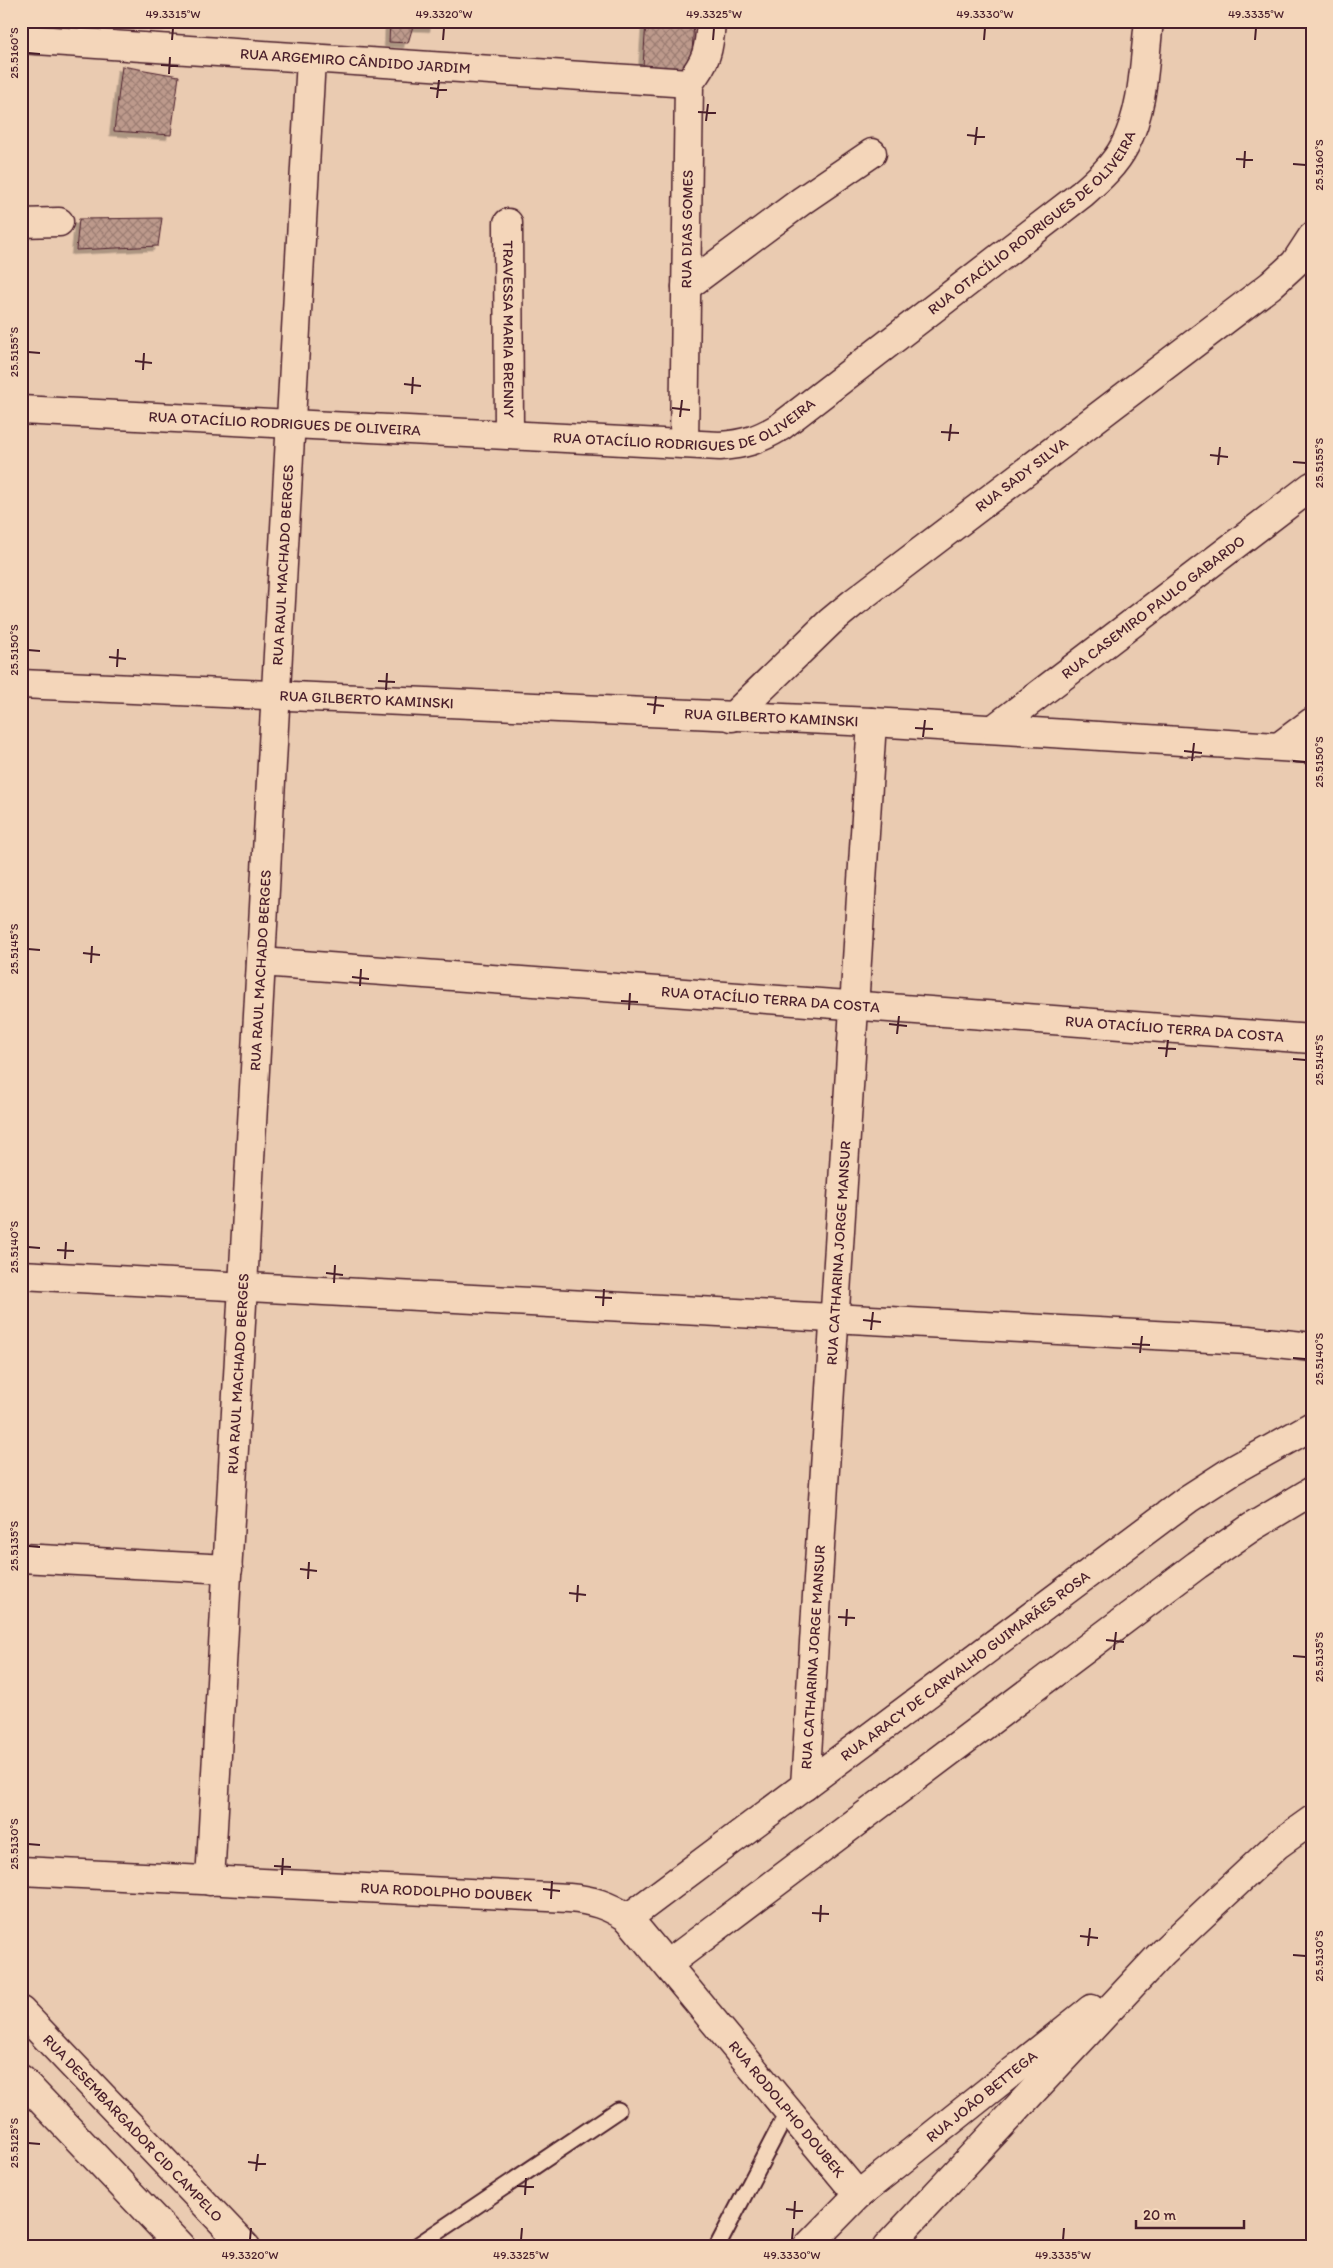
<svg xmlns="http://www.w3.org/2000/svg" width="1333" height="2268" font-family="Itim,sans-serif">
<defs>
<pattern id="building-cross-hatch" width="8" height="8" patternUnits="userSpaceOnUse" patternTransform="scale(1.25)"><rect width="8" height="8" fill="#bd9a8c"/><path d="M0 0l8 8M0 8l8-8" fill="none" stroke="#9c7d73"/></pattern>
<filter id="shadow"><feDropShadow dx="-4.5" dy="4.5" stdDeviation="0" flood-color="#0004"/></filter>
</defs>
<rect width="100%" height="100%" fill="#eacbb1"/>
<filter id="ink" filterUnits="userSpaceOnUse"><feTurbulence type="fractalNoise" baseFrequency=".02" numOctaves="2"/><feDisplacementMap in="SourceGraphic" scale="10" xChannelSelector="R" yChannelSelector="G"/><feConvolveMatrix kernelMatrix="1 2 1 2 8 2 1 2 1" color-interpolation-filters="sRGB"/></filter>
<g filter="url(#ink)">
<path fill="url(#building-cross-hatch)" stroke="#4a1f2b" filter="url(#shadow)" d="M390 21H435L434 27 413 26 408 43 389 42Z
M646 21H694L691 70 643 66Z
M122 66 179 76 171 135 114 131Z
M162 218 158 246 76 250 79 219Z"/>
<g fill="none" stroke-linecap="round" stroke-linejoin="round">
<defs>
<path id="lane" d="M415 2247 618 2110
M717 2247 788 2111"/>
<g id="street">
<path id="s1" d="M21 39 689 83"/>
<path d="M21 223 59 222"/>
<path id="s2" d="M508 223 509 434"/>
<path d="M686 287 803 200 872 153"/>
<path id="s3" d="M21 410 720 446C745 444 758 440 780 427L1082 194C1098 180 1115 165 1125 145 1144 108 1144 62 1149 21"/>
<path id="s4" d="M684 444 689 83C707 60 709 51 711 21"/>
<path id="s5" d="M21 684 872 722 1312 749"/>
<path id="s6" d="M732 717 830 622 853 603 1271 285 1295 263 1312 237"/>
<path id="s7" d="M995 728 1312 486"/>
<path d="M1280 746 1312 722"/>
<path id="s8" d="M261 962 1312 1039"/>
<path d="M21 1275 1248 1340 1312 1347"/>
<path d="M21 1558 228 1569"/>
<path id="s9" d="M805 1786 872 722"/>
<path id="s10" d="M210 1881 311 59"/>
</g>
<g id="secondary">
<path id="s11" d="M21 1871 569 1898C592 1900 608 1905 628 1918L858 2195"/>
<path id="s12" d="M628 1918 1188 1499 1233 1470 1312 1426"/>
<path d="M668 1964 1197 1565 1252 1527 1312 1491"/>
<path id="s13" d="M21 2011 246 2247"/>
<path d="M21 2079 181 2247"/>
</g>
<g id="primary">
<path id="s14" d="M807 2247 858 2195 1091 2009"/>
<path d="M887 2247 1163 1952 1277 1845 1312 1820"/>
</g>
</defs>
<use href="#lane" stroke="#4a1f2b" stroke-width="19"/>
<use href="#street" stroke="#4a1f2b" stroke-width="31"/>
<use href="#secondary" stroke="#4a1f2b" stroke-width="31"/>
<use href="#primary" stroke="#4a1f2b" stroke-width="31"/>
<use href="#lane" stroke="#f4d6ba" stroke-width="15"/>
<use href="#street" stroke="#f4d6ba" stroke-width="28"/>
<use href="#secondary" stroke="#f4d6ba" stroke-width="28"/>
<use href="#primary" stroke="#f4d6ba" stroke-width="28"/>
</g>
</g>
<path fill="none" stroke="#4a1f2b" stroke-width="2" d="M172 40 173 28M443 40 444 28M713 40 714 28M984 40 985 28M1255 40 1256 28M28 53 40 54M161 65 178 66M169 74 170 57M430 88 447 90M437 98 439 80M698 112 716 113M706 121 708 104M967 135 985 137M975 145 977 127M1236 159 1253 160M1293 164 1306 165M1244 168 1245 151M28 352 40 353M135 361 152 363M143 370 144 353M404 384 421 386M412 394 413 377M672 408 690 410M680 417 682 400M941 432 959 433M949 441 951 424M1210 455 1228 457M1293 462 1306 463M1218 465 1220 447M28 650 40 651M109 657 126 659M117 667 118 649M378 681 395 682M386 690 387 673M647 704 664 706M654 714 656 696M915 728 933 729M923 737 925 720M1184 751 1202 753M1192 761 1194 743M1293 761 1306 762M28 949 40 950M83 953 100 955M91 963 92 946M352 977 369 979M360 986 361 969M621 1001 638 1002M629 1010 630 993M889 1024 907 1026M897 1034 899 1016M1158 1048 1176 1049M1166 1057 1168 1040M1293 1059 1306 1060M28 1247 40 1248M57 1250 74 1251M65 1259 66 1242M326 1273 343 1275M334 1283 335 1265M595 1297 612 1298M603 1306 604 1289M863 1320 881 1322M871 1330 873 1312M1132 1344 1150 1345M1140 1353 1142 1336M1293 1358 1306 1359M28 1546 40 1547M300 1569 317 1571M308 1579 309 1562M569 1593 586 1595M577 1602 578 1585M838 1617 855 1618M846 1626 847 1609M1106 1640 1124 1642M1114 1650 1116 1632M1293 1656 1306 1657M28 1844 40 1845M274 1866 291 1867M282 1875 283 1858M543 1889 560 1891M551 1899 552 1881M812 1913 829 1914M820 1922 821 1905M1080 1936 1098 1938M1088 1946 1090 1928M1293 1955 1306 1956M28 2143 40 2144M248 2162 266 2164M256 2171 258 2154M517 2186 534 2187M525 2195 526 2178M786 2209 803 2211M794 2219 795 2201M250 2240 251 2228M521 2240 522 2228M792 2240 793 2228M1063 2240 1064 2228"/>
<g text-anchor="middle" stroke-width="5" stroke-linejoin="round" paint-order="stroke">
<g font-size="15" fill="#4a1f2b" stroke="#f4d6ba">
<text dy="5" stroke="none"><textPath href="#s1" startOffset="335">RUA ARGEMIRO CÂNDIDO JARDIM</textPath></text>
<text dy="5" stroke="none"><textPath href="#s3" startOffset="1089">RUA OTACÍLIO RODRIGUES DE OLIVEIRA</textPath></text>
<text dy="5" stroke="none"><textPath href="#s4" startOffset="215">RUA DIAS GOMES</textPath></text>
<text dy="5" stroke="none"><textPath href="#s2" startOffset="106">TRAVESSA MARIA BRENNY</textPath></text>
<text dy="5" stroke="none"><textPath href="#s3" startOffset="669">RUA OTACÍLIO RODRIGUES DE OLIVEIRA</textPath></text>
<text dy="5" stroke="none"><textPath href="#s3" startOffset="264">RUA OTACÍLIO RODRIGUES DE OLIVEIRA</textPath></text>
<text dy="5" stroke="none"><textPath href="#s6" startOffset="378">RUA SADY SILVA</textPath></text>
<text dy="5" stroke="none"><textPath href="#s10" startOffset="1318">RUA RAUL MACHADO BERGES</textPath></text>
<text dy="5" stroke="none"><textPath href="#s7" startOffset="199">RUA CASEMIRO PAULO GABARDO</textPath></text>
<text dy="5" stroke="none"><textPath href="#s5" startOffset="346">RUA GILBERTO KAMINSKI</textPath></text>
<text dy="5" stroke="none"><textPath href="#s5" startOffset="751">RUA GILBERTO KAMINSKI</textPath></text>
<text dy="5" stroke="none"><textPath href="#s10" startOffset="912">RUA RAUL MACHADO BERGES</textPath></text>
<text dy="5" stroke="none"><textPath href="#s8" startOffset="511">RUA OTACÍLIO TERRA DA COSTA</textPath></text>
<text dy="5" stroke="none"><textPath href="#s8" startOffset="916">RUA OTACÍLIO TERRA DA COSTA</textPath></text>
<text dy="5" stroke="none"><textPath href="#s9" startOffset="534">RUA CATHARINA JORGE MANSUR</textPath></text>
<text dy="5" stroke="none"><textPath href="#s10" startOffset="508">RUA RAUL MACHADO BERGES</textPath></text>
<text dy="5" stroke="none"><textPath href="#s9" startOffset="129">RUA CATHARINA JORGE MANSUR</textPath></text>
<text dy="5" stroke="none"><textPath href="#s12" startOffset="421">RUA ARACY DE CARVALHO GUIMARÃES ROSA</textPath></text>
<text dy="5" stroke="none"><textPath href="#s11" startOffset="426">RUA RODOLPHO DOUBEK</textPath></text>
<text dy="5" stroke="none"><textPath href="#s14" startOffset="231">RUA JOÃO BETTEGA</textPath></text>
<text dy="5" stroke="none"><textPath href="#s11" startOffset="860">RUA RODOLPHO DOUBEK</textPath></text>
<text dy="5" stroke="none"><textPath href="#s13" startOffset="162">RUA DESEMBARGADOR CID CAMPELO</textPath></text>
</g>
</g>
<rect width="1333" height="2268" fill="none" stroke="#f4d6ba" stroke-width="55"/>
<path d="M1136 2220v8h108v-8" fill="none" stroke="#4a1f2b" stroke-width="2.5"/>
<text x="1143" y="2220" font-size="15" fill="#4a1f2b" stroke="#f4d6ba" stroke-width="4" paint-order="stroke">20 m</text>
<rect x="28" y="28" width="1278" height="2212" fill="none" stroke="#4a1f2b" stroke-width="2"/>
<g font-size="12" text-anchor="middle" fill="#4a1f2b">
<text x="173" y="18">49.3315°W</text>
<text x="444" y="18">49.3320°W</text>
<text x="714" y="18">49.3325°W</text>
<text x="985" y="18">49.3330°W</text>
<text x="1256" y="18">49.3335°W</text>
<text transform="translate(14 53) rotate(-90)" y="4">25.5160°S</text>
<text transform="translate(1319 165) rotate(-90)" y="4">25.5160°S</text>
<text transform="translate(14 352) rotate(-90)" y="4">25.5155°S</text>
<text transform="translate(1319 463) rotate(-90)" y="4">25.5155°S</text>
<text transform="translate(14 650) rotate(-90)" y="4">25.5150°S</text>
<text transform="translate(1319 762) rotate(-90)" y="4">25.5150°S</text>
<text transform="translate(14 949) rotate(-90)" y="4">25.5145°S</text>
<text transform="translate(1319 1060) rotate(-90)" y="4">25.5145°S</text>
<text transform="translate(14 1247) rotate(-90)" y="4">25.5140°S</text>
<text transform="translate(1319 1359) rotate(-90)" y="4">25.5140°S</text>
<text transform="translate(14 1546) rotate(-90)" y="4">25.5135°S</text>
<text transform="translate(1319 1657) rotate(-90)" y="4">25.5135°S</text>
<text transform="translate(14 1844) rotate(-90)" y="4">25.5130°S</text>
<text transform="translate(1319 1956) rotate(-90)" y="4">25.5130°S</text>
<text transform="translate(14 2143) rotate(-90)" y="4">25.5125°S</text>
<text x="250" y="2259">49.3320°W</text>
<text x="521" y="2259">49.3325°W</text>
<text x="792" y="2259">49.3330°W</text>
<text x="1063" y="2259">49.3335°W</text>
</g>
</svg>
